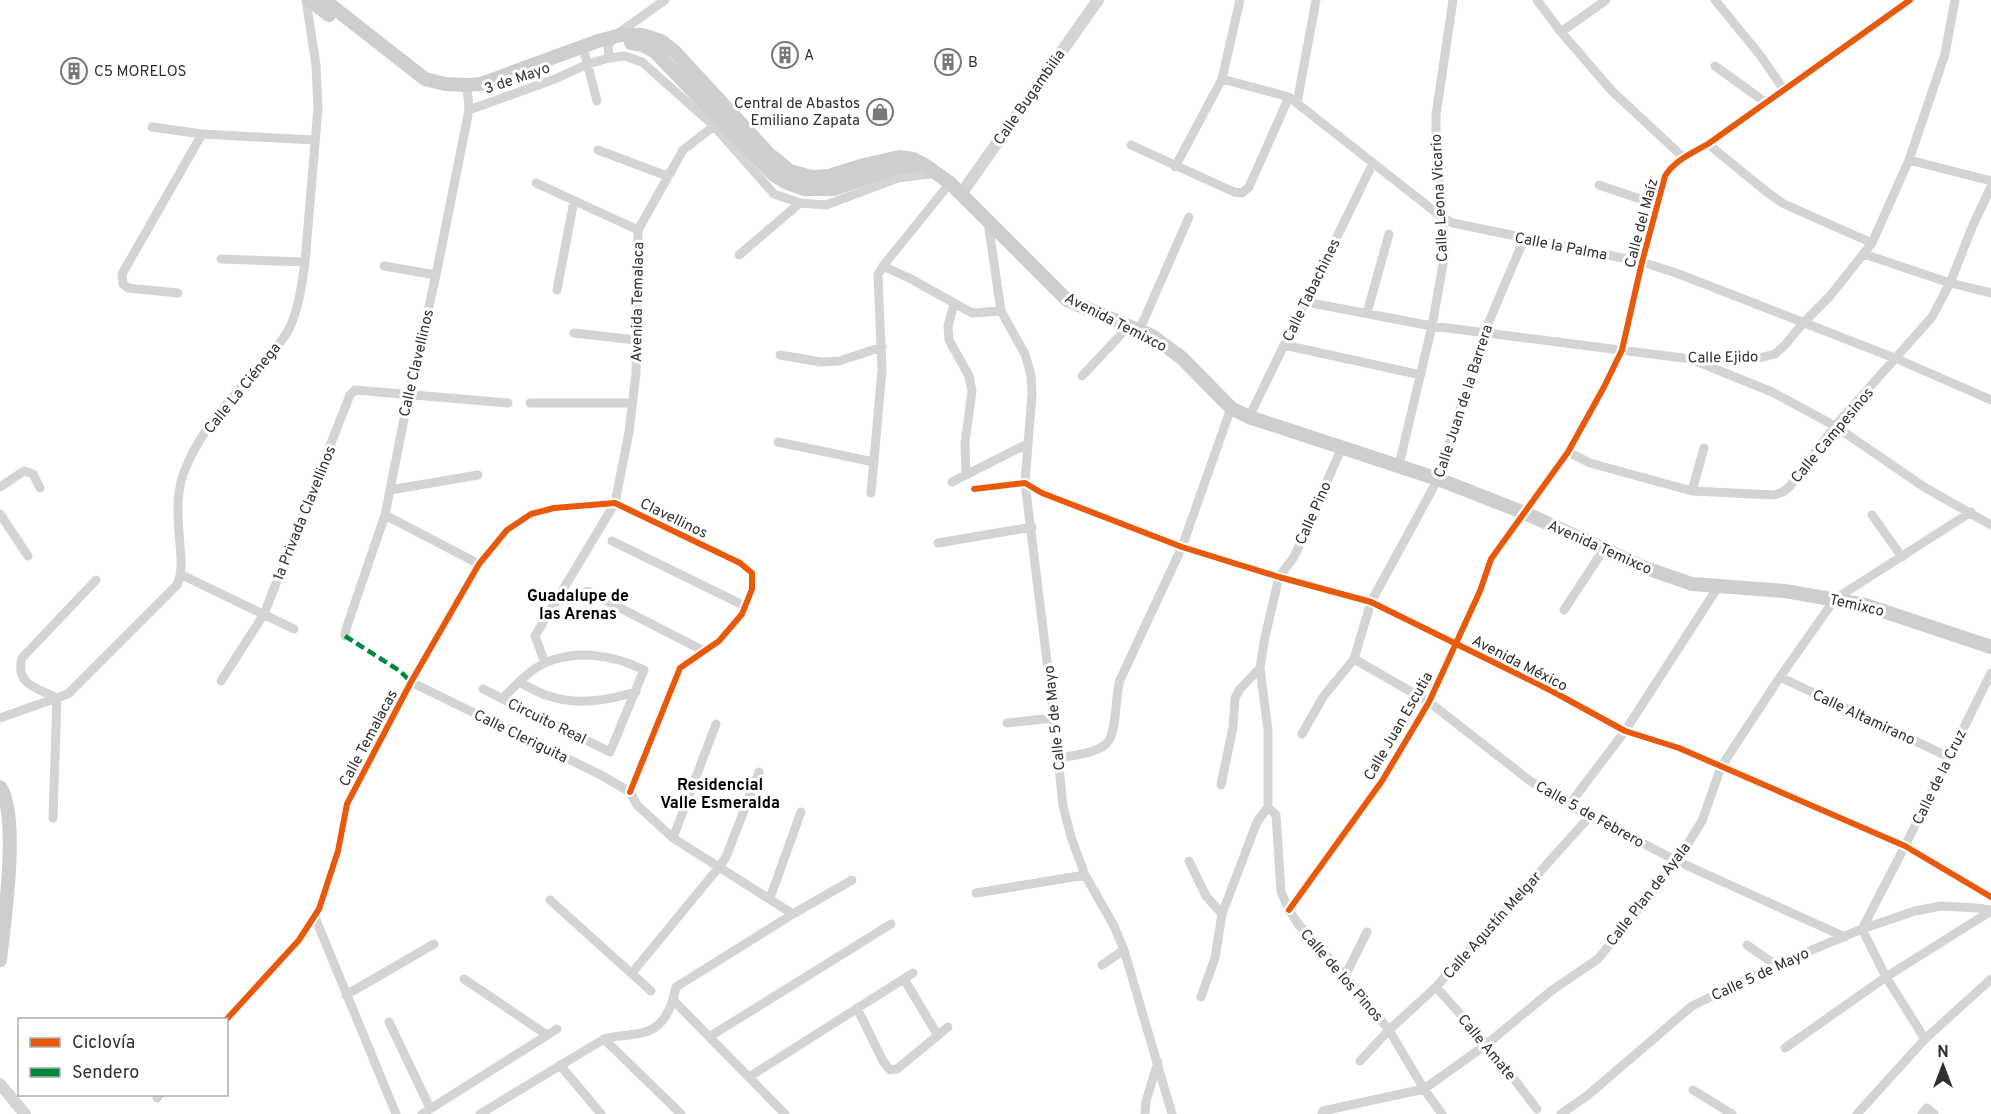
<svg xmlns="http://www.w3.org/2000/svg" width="1991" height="1114" font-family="Overpass,sans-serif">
<rect width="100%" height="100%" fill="#fff"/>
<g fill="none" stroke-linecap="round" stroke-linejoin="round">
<path stroke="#d4d4d4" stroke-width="9" d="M1537 0 1561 32 1612 91 1684 158
M1715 0 1760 55 1784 90
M1561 32 1606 0
M585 55 597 101
M609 58 608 47 613 37 665 0
M1715 66 1765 102
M1222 79 1289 97 1443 218 1453 223 1642 262 1679 274 1897 359 1991 400
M1297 103 1316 0
M469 110 555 79 588 64 609 58 625 56 642 62 714 126 774 194 800 203 826 205 898 178 937 173
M152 127 202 134 314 140
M1708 144 1768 193 1784 204 1872 243
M1131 145 1234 192 1242 193 1249 187 1289 97
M598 150 667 176
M1909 160 1991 181
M1175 167 1222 79 1240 0
M536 183 638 230
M1599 185 1658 205
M988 222 1001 311 1025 354 1031 375 1032 394 1025 483 1054 718 1063 806 1071 837 1085 875 1114 926 1124 950 1172 1114
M1864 254 1950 283 1991 293
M739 255 800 203
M221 259 305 262
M384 266 436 275
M883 266 911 279 972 313 1001 311
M557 290 574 201
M178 293 128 288 123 284 122 274 202 134
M1306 302 1432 326 1691 359 1759 358 1775 354 1785 345 1803 323 1830 296 1872 243 1909 160 1945 54 1955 0
M954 304 948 326 949 340 969 376 972 391 965 443 966 475
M1367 313 1389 234
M1139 331 1189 217
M574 333 636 340
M1284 345 1421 375
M780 355 821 362 839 361 882 347
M1693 360 1772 392 1835 426 1924 487 1991 525
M1082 376 1129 326
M530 403H632
M1249 417 1373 163
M778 442 874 462
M1342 447 1294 557 1279 577 1265 637 1260 668 1268 731V807L1276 815 1281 892 1289 910 1299 925 1345 976 1389 1030 1424 1089 1442 1114
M1568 452 1590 463 1692 491 1774 495 1783 492 1790 486 1835 426 1932 317 1950 283 1973 225 1991 187
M1399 465 1432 326 1445 253 1436 141V115L1453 0
M952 482 1027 444
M0 487 24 471 33 474 40 488
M974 489 1025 483 1042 493 1182 547 1279 577 1371 602 1550 690 1625 731 1679 748 1905 846 1991 897
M390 490 478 475
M1692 491 1704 448
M871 493 882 370 878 275 883 266 950 183
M0 514 28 556
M385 515 479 564
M1872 515 1902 557
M612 541 745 606
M938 543 1032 527
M182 575 294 629
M587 591 704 651
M1564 610 1604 549
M345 636 346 629 385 515 409 394 436 275 469 110 467 85
M1354 659 1429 702 1529 780 1569 805 1677 861 1845 937
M545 663 535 636 615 503 629 432 636 373 638 230 683 150 714 126
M1780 677 1949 757
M221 681 264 614 350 395 355 390 508 403
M411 682 601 775 630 792
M519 682C529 687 538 693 549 696 578 706 608 700 636 692
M483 689 610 752 644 670C614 655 577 649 545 663 529 670 515 686 502 699
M0 718 68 694 177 585C183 572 181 559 180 545 178 520 175 496 184 472 199 432 230 400 258 368 268 356 282 343 289 329 299 308 302 284 305 262L318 108 316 65 306 0
M1007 723 1054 718
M1302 734 1323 697 1354 659 1371 602 1438 479 1485 331 1524 239
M1058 758C1073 755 1096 754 1107 743 1117 734 1115 695 1120 680L1182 547 1231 408
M1221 785 1233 727 1235 698 1240 689 1260 668
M630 792 637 805 673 838 793 914
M1569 805 1625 731 1718 587
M53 818 57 698C37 688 15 685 22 658L96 580
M673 838 716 724
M1189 861 1206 896 1222 914
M976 893 1085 875
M770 898 801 812
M550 900 651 991
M1289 910 1382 781 1429 702 1480 591 1491 559 1568 452 1604 387 1622 350 1642 262 1665 176C1675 160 1692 153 1708 144L1910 0
M314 915 396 1114
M1862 929 1905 846 1991 673
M1862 929 1886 977 1925 1039
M1747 945 1776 965
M1102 965 1124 950
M632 973 719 867 726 857 759 772
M1345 976 1367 932
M464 979 547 1035
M904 979 937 1034
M1436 987 1487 1044 1537 1109
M346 995 434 944
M1201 997 1215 958 1222 914 1257 822 1268 807
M673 1000 785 1114
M857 1008 883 1061 890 1070 897 1069 948 1027
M226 1020 299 940 319 909 338 851 347 804 411 682 479 564 507 530 531 514 554 508 615 503 740 563 752 573V589L742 614 719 641 680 668 630 792
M389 1022 430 1108
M709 1037 891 924
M604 1039 681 1114
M1785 1048 1886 977 1991 911
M1360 1061 1389 1030 1436 987 1591 815
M560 1065 601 1114
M749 1077 913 973
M1693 1090 1732 1114
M157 1098 160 1094
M422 1114 557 1029
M480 1114 604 1039C616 1035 628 1036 641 1033 664 1029 672 1007 676 987L793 914 852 880
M1145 1114 1146 1101 1158 1062
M1322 1114 1323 1111 1424 1089 1487 1044 1551 991 1598 959 1677 861 1702 821 1721 767 1780 677 1835 599 1971 512
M1561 1114 1588 1095 1692 1006 1776 965 1862 929 1915 911 1941 906 1978 908 1991 910
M1857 1114 1925 1039 1991 979
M1922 1114 1927 1108 1934 1114"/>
<path stroke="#d4d4d4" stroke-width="12" d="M961 194 1098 0
M0 1084 25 1114"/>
<path stroke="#cecece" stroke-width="14" d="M309 0 329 15
M324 0 425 79 445 84 467 85 481 84 598 41 621 35H642L661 41 674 51 769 154 790 171 811 177 829 176 864 165 899 157 913 159 925 165 950 183 1067 300 1152 336 1182 358 1231 408 1249 417 1438 479 1525 513 1643 567 1692 584 1785 591 1865 605 1991 647
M631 43 643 45 654 51 773 174 787 183 804 189H833L898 167 919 165
M0 787C20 817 4 922 0 960"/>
<path stroke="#00873e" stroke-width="4.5" stroke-dasharray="9 4.5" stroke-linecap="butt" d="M345 636 400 671 411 682"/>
<defs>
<path id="cycleway" d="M974 489 1025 483 1042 493 1182 547 1279 577 1371 602 1550 690 1625 731 1679 748 1905 846 1991 897
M1289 910 1382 781 1429 702 1480 591 1491 559 1568 452 1604 387 1622 350 1642 262 1665 176C1675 160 1692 153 1708 144L1910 0
M226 1020 299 940 319 909 338 851 347 804 411 682 479 564 507 530 531 514 554 508 615 503 740 563 752 573V589L742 614 719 641 680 668 630 792"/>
</defs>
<use href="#cycleway" stroke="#fff" stroke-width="10"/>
<use href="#cycleway" stroke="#e8590c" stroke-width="6"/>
</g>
<defs>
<symbol id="building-ring" viewBox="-11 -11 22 22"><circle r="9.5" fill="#fff" stroke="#787878" stroke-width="1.5"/><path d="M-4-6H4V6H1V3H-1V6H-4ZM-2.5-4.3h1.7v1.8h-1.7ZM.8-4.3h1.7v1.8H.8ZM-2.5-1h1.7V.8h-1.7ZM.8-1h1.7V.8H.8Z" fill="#787878"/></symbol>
<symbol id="shop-ring" viewBox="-11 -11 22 22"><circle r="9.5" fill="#fff" stroke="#787878" stroke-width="1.5"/><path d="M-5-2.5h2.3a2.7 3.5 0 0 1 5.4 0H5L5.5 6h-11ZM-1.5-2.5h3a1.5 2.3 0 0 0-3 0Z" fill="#787878"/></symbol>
</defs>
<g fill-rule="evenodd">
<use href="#building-ring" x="770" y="40" width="30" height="30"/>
<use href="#building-ring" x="933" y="47" width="30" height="30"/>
<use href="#building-ring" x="59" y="56" width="30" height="30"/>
<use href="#shop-ring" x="865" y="97" width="30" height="30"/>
</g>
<g text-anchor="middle" stroke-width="6" stroke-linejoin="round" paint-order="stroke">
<g font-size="15" fill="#303030" stroke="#fff" text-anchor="start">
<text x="804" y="60">A</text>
<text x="968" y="67">B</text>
<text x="94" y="76">C5 MORELOS</text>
<text x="860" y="108" text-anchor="end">Central de Abastos<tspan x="860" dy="17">Emiliano Zapata</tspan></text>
</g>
<g font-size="15" fill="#303030" stroke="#fff">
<text transform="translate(517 78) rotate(-19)" y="5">3 de Mayo</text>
<text transform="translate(1029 97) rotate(-55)" y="5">Calle Bugambilia</text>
<text transform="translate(1439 198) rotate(-93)" y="5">Calle Leona Vicario</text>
<text transform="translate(1641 223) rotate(-75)" y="5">Calle del Maíz</text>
<text transform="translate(1561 246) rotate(11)" y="5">Calle la Palma</text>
<text transform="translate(1311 290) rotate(-64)" y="5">Calle Tabachines</text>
<text transform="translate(637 302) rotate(-89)" y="5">Avenida Temalaca</text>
<text transform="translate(1116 322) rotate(27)" y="5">Avenida Temixco</text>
<text transform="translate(1723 357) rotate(-1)" y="5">Calle Ejido</text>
<text transform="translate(416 363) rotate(-77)" y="5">Calle Clavellinos</text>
<text transform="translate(242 388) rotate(-51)" y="5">Calle La Ciénega</text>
<text transform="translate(1463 401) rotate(-72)" y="5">Calle Juan de la Barrera</text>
<text transform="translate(1832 435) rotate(-50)" y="5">Calle Campesinos</text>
<text transform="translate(304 513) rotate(-68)" y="5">1a Privada Clavellinos</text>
<text transform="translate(1313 513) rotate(-66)" y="5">Calle Pino</text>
<text transform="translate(674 518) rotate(26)" y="5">Clavellinos</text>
<text transform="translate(1600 547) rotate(24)" y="5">Avenida Temixco</text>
<text transform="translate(1857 605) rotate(13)" y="5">Temixco</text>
<text transform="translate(1520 663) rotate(27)" y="5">Avenida México</text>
<text transform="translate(1864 717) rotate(25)" y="5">Calle Altamirano</text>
<text transform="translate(1054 718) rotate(-96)" y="5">Calle 5 de Mayo</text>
<text transform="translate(547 721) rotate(26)" y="5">Circuito Real</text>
<text transform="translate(1398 726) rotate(-60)" y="5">Calle Juan Escutia</text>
<text transform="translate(521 736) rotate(26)" y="5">Calle Cleriguita</text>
<text transform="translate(368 738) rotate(-62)" y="5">Calle Temalacas</text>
<text transform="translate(1939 777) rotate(-64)" y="5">Calle de la Cruz</text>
<text transform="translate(1590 814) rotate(29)" y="5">Calle 5 de Febrero</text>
<text transform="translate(1648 894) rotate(-52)" y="5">Calle Plan de Ayala</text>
<text transform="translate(1492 925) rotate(-48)" y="5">Calle Agustín Melgar</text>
<text transform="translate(1760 974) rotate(-25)" y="5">Calle 5 de Mayo</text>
<text transform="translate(1342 975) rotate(49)" y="5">Calle de los Pinos</text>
<text transform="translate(1487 1047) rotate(50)" y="5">Calle Amate</text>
</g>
<g font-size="16" font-weight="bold" fill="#000" stroke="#fff">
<text x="578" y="601">Guadalupe de<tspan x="578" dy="18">las Arenas</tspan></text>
<text x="720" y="790">Residencial<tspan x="720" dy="18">Valle Esmeralda</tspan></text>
</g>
</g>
<rect x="18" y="1018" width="210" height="78" fill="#ffffff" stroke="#acacac" stroke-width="1.5"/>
<rect x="30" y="1038" width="30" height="9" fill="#e8590c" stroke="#acacac" stroke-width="1.5"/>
<text x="72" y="1048" font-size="18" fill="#303030">Ciclovía</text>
<rect x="30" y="1068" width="30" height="9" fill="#00873e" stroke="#acacac" stroke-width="1.5"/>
<text x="72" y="1078" font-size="18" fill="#303030">Sendero</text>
<g transform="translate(1943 1066)" stroke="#ffffff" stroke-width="4.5" paint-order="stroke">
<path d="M0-4.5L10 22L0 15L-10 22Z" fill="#303030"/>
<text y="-9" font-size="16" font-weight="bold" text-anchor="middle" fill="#303030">N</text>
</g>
</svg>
